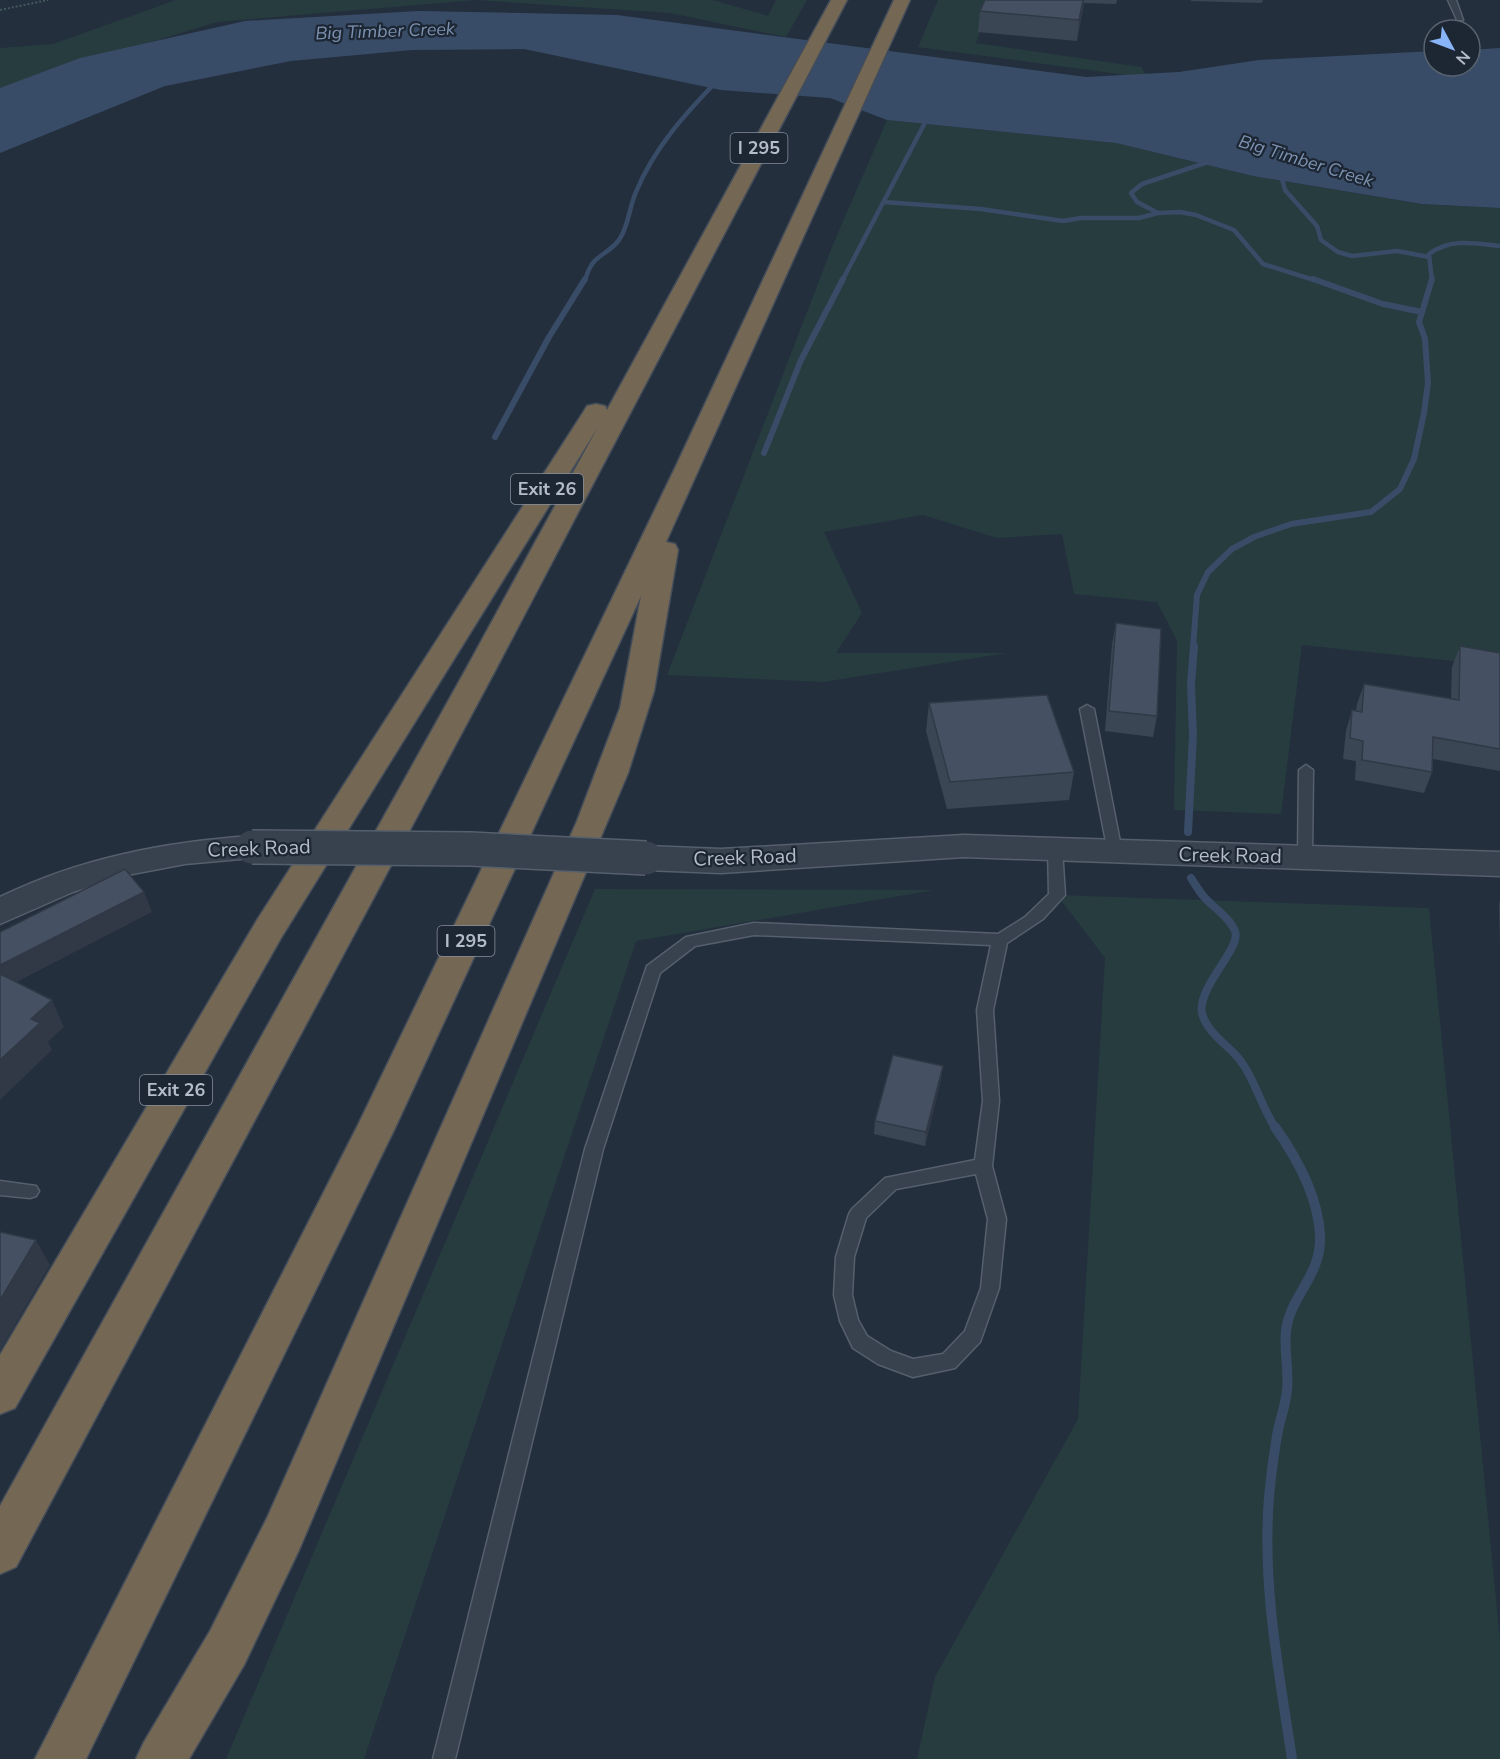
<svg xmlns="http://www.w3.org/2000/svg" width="1500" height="1759" font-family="'Nunito Sans',sans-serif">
<rect width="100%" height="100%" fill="#242f3e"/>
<path fill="#263c3f" d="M176 0H713L768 16 776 0H807L786 37 670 13 476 0 217 22 0 88V48L53 44Z
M938 0H991L976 43 1141 67 1148 78 918 47Z
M887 120 1116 143 1253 176 1421 204 1500 208V666L1302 645 1281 814 1174 810 1177 641 1157 602 1074 594 1062 534 997 538 923 515 824 532 862 613 836 653H1007L823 682 667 675 834 242Z
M595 889 934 890 636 941 364 1759H226Z
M1057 895 1429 908 1500 1641V1759H917L935 1677 1078 1419 1105 958Z"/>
<path fill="#394c67" d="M419 11 617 15 1086 77 1179 72 1259 60 1434 51V66H1470V50L1500 48V208L1422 204 1253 176 1116 143 887 120 830 98 721 90 524 49 412 50 291 61 165 86 0 153V88L80 58 245 21Z"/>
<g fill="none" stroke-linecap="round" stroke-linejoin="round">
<path stroke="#394c67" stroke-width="4.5" d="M1287 172 1282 179 1285 190 1317 226 1321 240 1338 252 1352 256 1397 251 1429 257
M884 202 981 209 1063 221 1081 218H1139L1158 213 1180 212 1196 215 1234 230 1263 264 1317 281
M1158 213 1137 202 1131 193 1142 184 1211 161
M585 281C592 253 605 258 619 240 629 226 629 207 636 192 654 148 685 114 717 81
M842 281 929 115
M1432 281 1429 254C1450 238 1475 243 1500 246"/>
<path stroke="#394c67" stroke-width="6" d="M1313 279 1383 304 1422 312
M495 437 549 337 585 279
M764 453 801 360 843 279
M1193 648 1197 595 1208 572 1232 549 1254 537 1291 524 1371 512 1400 489 1414 459 1424 413 1428 383 1425 339 1419 322 1432 279"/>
<path stroke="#394c67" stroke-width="8" d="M1188 832 1193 735 1191 685 1194 646
M1191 878C1195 884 1199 891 1204 897 1213 907 1230 918 1235 931 1242 948 1197 987 1202 1013 1206 1032 1229 1046 1240 1060 1256 1081 1261 1107 1276 1129"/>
<path stroke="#394c67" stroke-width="10" d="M1275 1127C1297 1158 1318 1196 1320 1235 1322 1276 1290 1295 1286 1331 1284 1350 1289 1371 1287 1390 1286 1403 1281 1417 1278 1430 1274 1452 1271 1475 1269 1497 1262 1586 1279 1672 1292 1759"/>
<defs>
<path id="service" d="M1448 0H1456L1463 20H1457Z
M1087 705 1094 709 1122 852 1115 857 1108 852 1080 709Z
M1306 765 1313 770 1312 857 1305 862 1298 857 1299 770Z
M1055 844 1062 849 1065 895 1043 919 1007 943 993 1010 999 1101 992 1166 1006 1219 999 1288 980 1342 955 1368 913 1377 878 1364 853 1348 840 1321 834 1295 836 1257 849 1214 852 1209 885 1178 975 1160 983 1101 977 1010 991 945 754 935 695 946 660 973 603 1149 455 1759H433L585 1149 647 966 686 937 754 923 998 934 1025 917 1049 894 1048 849ZM976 1174 988 1219 981 1288 965 1331 943 1354 913 1359 891 1351 867 1336 858 1320 852 1295 854 1257 866 1218 896 1189Z
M0 1181 36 1186 39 1191 36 1196 30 1198 0 1195Z"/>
<path id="tertiary" d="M964 835 1500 852V876L964 857 721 873 646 870 634 866 630 858 634 850 646 846 721 849Z
M252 836 263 839 268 847 263 855 252 858 185 864 122 876 73 892 0 924V897C80 858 164 842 252 836Z"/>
<path id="motorway" d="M831 0H847L496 669 16 1567 0 1574V1506L466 669 598 427 281 938 15 1408 0 1414V1355L257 920 584 411 587 406 596 404 605 406 607 410Z
M894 0H910L666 542 675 544 678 550 654 691 628 773 299 1550 244 1665 189 1759H136L144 1742 210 1631 267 1518 577 821 620 708 641 596 395 1128 86 1759H35L358 1125 675 468Z"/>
</defs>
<use href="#service" stroke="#565f6c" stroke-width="3"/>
<use href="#tertiary" stroke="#565f6c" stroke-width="3"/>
<use href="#motorway" stroke="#434c59" stroke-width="3"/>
<path stroke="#44595c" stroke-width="2" stroke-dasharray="2 2" stroke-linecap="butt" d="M0 10 48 0"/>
<use href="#service" fill="#38414e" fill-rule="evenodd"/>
<use href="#tertiary" fill="#38414e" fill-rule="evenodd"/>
<use href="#motorway" fill="#746855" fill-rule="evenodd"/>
<defs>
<path id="tertiary-bridge" d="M252 847 471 849 646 858"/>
</defs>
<use href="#tertiary-bridge" stroke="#565f6c" stroke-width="36" stroke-linecap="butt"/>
<use href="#tertiary-bridge" stroke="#38414e" stroke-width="33"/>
</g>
<path fill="#3b4654" d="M985 0H1117L1116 4 1084 3 1077 41 978 32 980 11Z
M1191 0H1263L1262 3 1191 1Z
M1116 623 1157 716 1153 737 1105 731 1112 644Z
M1460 646 1500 653V771L1433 759 1432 772 1424 793 1355 780 1356 761 1343 759 1346 731 1352 710 1356 711 1357 704 1364 684 1451 699 1452 667Z
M929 703 1074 772 1069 800 947 809 926 731Z
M1500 901V946L1499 903Z
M943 1066 941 1079 925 1146 874 1134 875 1121Z"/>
<path fill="#303945" d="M1083 0H1084L1077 41 1079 20Z
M144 892 152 912 5 988 0 978V965Z
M52 1000 64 1027 48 1042 52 1050 0 1100V1060L31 1019Z
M943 1066 941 1079 925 1146 926 1132Z
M36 1240 50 1265 0 1351V1300Z"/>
<path fill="#455162" stroke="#303945" stroke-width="1.5" d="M985 0H1083L1079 20 980 11Z
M1116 623 1161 629 1157 716 1109 711Z
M1460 646 1500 653V749L1433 737 1432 772 1362 760 1363 741 1350 738 1352 710 1362 712 1364 684 1459 700Z
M1047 695 1074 772 950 782 929 703Z
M125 869 144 892 0 965V932Z
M0 974 52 1000 31 1019 40 1023 0 1060Z
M893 1055 943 1066 926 1132 875 1121Z
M0 1232 36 1240 0 1300Z"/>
<g text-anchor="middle" stroke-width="4.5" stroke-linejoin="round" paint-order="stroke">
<g font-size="18" font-style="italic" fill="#7c92b1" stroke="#1d2633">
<text transform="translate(385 31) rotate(-2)" y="6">Big Timber Creek</text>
<text transform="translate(1306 161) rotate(17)" y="6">Big Timber Creek</text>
</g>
<g fill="#1d2633" stroke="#878f9c" stroke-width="1.5">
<rect x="730.5" y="133" width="57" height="30" rx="4.5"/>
<rect x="511" y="474" width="72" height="30" rx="4.5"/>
<rect x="437.5" y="926" width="57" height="30" rx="4.5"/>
<rect x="140" y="1075" width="72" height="30" rx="4.5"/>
</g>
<g font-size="18" font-weight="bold" fill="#b4bcc9">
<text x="759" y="154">I 295</text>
<text x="547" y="495">Exit 26</text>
<text x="466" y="947">I 295</text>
<text x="176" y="1096">Exit 26</text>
</g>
<g font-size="20" fill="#b4bcc9" stroke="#1d2633">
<text transform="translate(259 848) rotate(-2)" y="7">Creek Road</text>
<text transform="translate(1230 855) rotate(1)" y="7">Creek Road</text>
<text transform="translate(745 857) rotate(-2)" y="7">Creek Road</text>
</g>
</g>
<g transform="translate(1452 48) rotate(131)"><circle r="28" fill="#1d2633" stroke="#59626f" stroke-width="1.5"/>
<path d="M0-4.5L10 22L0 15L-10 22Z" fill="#8ab4f8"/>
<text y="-9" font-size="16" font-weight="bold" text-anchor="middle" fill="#b4bcc9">N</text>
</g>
</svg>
